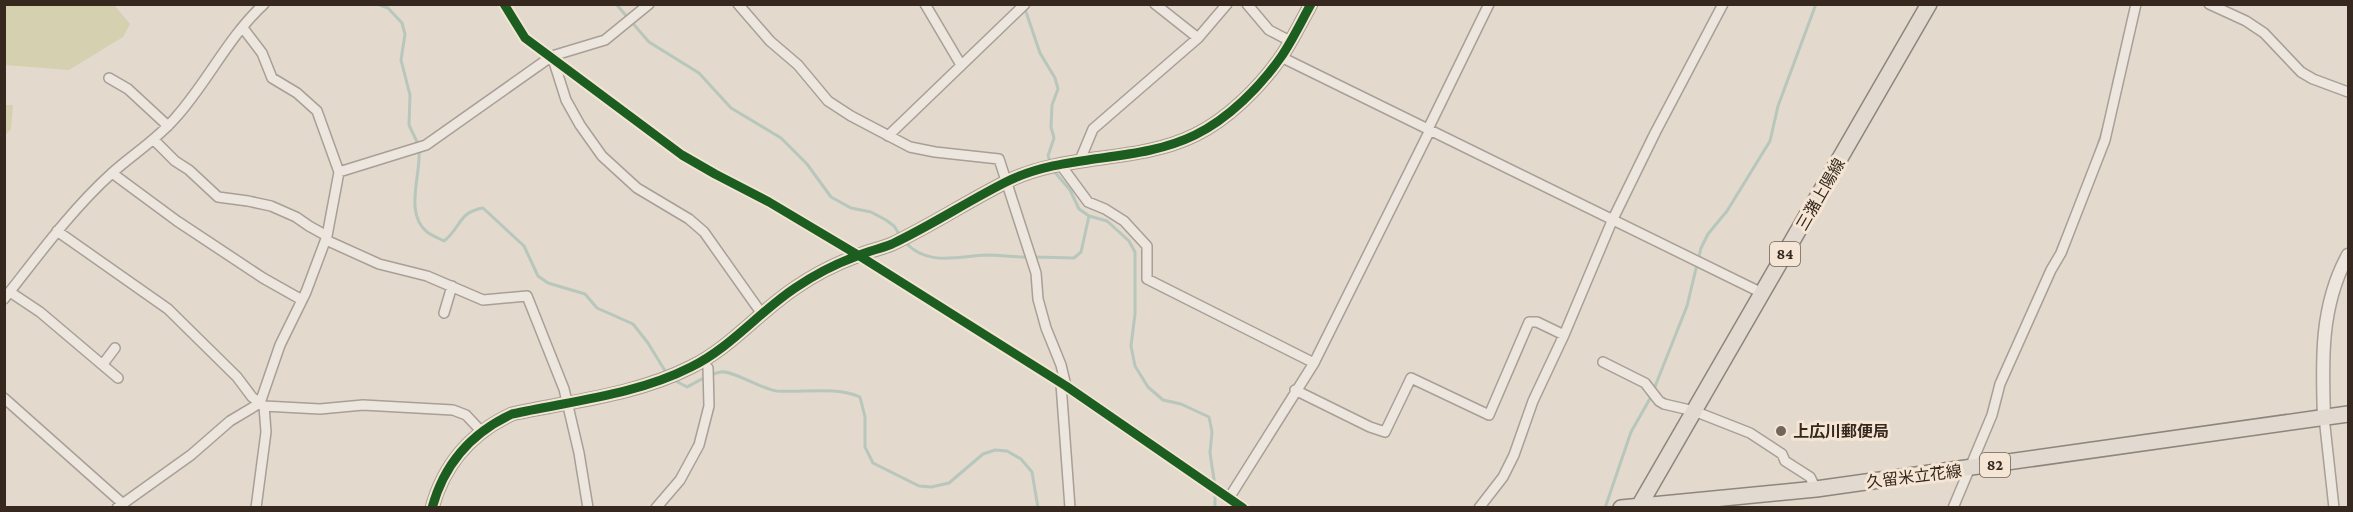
<svg xmlns="http://www.w3.org/2000/svg" width="2353" height="512" font-family="'Crimson Pro','Noto Sans JP',serif">
<rect width="100%" height="100%" fill="#e3d9cd"/>
<path fill="#d5d0b0" d="M4 5H114L130 24 123 37 69 70 5 65Z
M5 105H13L11 129 5 135Z"/>
<g fill="none" stroke-linecap="round" stroke-linejoin="round">
<path stroke="#b8c7bc" stroke-width="3" d="M377 4 388 8 402 23 405 34 401 60 410 95 409 125 418 144
M616 4 649 42 699 73 731 108 781 138 807 164 831 197 851 208 871 212 886 220 894 226 901 237
M1024 6 1040 53 1055 78 1058 89 1052 105 1051 127 1054 138 1048 156 1051 163
M2113 84 2132 4
M419 151C421 175 404 213 427 232 431 235 438 238 444 241 461 228 458 212 483 208L524 246 538 276 548 283 585 294 597 308 633 324 648 343 667 374
M2096 151 2103 129
M1053 170 1070 190 1079 209 1089 216 1107 221 1129 241 1135 252V314L1131 346 1135 366 1148 387 1163 400 1181 404 1209 417 1212 432 1210 453 1215 486
M905 242C927 266 955 257 985 255 999 255 1013 257 1027 257
M2057 250 2069 222
M1034 257 1074 258 1081 252 1089 216
M672 379 687 387C697 382 710 373 721 372 733 370 760 389 777 391 804 393 835 386 860 397L865 417V447L873 463 919 486 931 487 949 483 983 454 995 450 1007 451 1021 459 1032 472 1038 508
M1654 389 1687 306 1701 248 1708 234 1727 211 1770 141 1778 106 1816 4
M1215 492V508
M1605 508 1631 432 1652 395"/>
<defs>
<path id="minor" d="M504 4 525 38 682 155 715 174 769 202 858 255 1066 386 1243 508
M738 4 770 41 798 65 828 101 851 116 910 147 935 152 999 159 1036 273 1038 299 1046 328 1061 365 1066 386
M925 4 961 65
M1155 4 1198 38
M1247 4 1269 30 1290 41
M2209 4 2246 21 2264 33 2301 72 2313 79 2348 92
M552 56 566 100 580 125 602 156 637 188 689 219 704 232 762 314
M1281 57 1762 293
M109 78 128 89 168 126
M1428 129 1489 4
M888 136 1025 4
M154 140 175 161 189 170 218 197 248 201 271 206 296 217 309 226 327 236
M1080 160 1093 129 1198 38 1227 4
M1060 164 1088 202 1105 209 1124 221 1147 246V279L1314 363
M339 172 426 145 552 56 605 40 649 4
M112 173 177 221 263 278 302 300
M57 231 168 309 237 377 252 397 264 406 320 409 363 405 453 410 466 415 482 432
M326 240 379 264 427 276 483 300 527 296 564 389 579 453 588 508
M10 292 40 312 118 378
M4 299C38 256 71 210 112 173 133 154 158 139 177 116 208 81 229 36 264 4
M444 313 452 286
M1603 362 1645 383 1659 401 1664 404 1694 411 1750 433 1782 454 1785 461 1810 477 1816 489
M103 364 115 348
M1061 384 1070 508
M1295 390 1370 427 1385 432 1411 378 1489 415 1529 322H1537L1564 335
M4 398 122 503
M2324 417 2334 508
M1229 498 1314 363 1430 130
M117 508 191 455 230 421 260 403 280 345 306 292 327 236 339 172 317 111 297 93 272 78 262 53 243 28
M256 508 266 432 264 406
M656 508 680 480 699 445 709 406 708 368
M1479 508 1503 477 1514 455 1533 401 1564 335 1612 221 1655 133 1723 4
M1953 508 1992 415 2000 384 2051 270 2061 253 2105 140 2136 4"/>
<path id="tertiary" d="M2324 417C2322 361 2320 306 2348 255
M432 508C444 464 471 433 512 414 571 401 636 395 691 367 730 348 759 312 795 288 814 275 835 264 857 256 868 251 880 249 892 244 932 225 968 201 1006 182 1066 152 1136 164 1195 135 1228 119 1260 87 1281 57 1292 41 1301 22 1311 4"/>
<path id="primary" d="M1621 508 1816 489 2348 414
M1638 508 1929 4"/>
</defs>
<use href="#minor" stroke="#a89f97" stroke-width="12"/>
<use href="#tertiary" stroke="#a89f97" stroke-width="15"/>
<use href="#primary" stroke="#8e857d" stroke-width="18"/>
<use href="#minor" stroke="#ece6de" stroke-width="9"/>
<use href="#tertiary" stroke="#ece6de" stroke-width="12"/>
<use href="#primary" stroke="#e2dad0" stroke-width="15"/>
<defs>
<path id="cycleway" d="M504 4 525 38 682 155 715 174 769 202 858 255 1066 386 1243 508
M432 508C444 464 471 433 512 414 571 401 636 395 691 367 730 348 759 312 795 288 814 275 835 264 857 256 868 251 880 249 892 244 932 225 968 201 1006 182 1066 152 1136 164 1195 135 1228 119 1260 87 1281 57 1292 41 1301 22 1311 4"/>
</defs>
<use href="#cycleway" stroke="#f4e5d4" stroke-width="13"/>
<use href="#cycleway" stroke="#1b5e20" stroke-width="9"/>
</g>
<circle fill="#73655c" stroke="#f4e5d4" stroke-width="2" cx="1781" cy="431" r="6"/>
<g text-anchor="middle" stroke-width="6" stroke-linejoin="round" paint-order="stroke">
<g fill="#f4e5d4" stroke="#6f6055" stroke-width="1.5">
<rect x="1770" y="242" width="30" height="24" rx="4.5"/>
<rect x="1980" y="453" width="30" height="24" rx="4.5"/>
</g>
<g font-size="15" font-weight="bold" fill="#36271f">
<text x="1785" y="259">84</text>
<text x="1995" y="470">82</text>
</g>
<g font-size="16" fill="#36271f" stroke="#f4e5d4">
<text transform="translate(1820 194) rotate(-60)" y="6">三潴上陽線</text>
<text transform="translate(1914 476) rotate(-7)" y="6">久留米立花線</text>
</g>
<g font-size="16" font-weight="bold" fill="#36271f" stroke="#f4e5d4" text-anchor="start">
<text x="1793" y="437">上広川郵便局</text>
</g>
</g>
<rect width="2353" height="512" fill="none" stroke="#36271f" stroke-width="12"/>
</svg>
